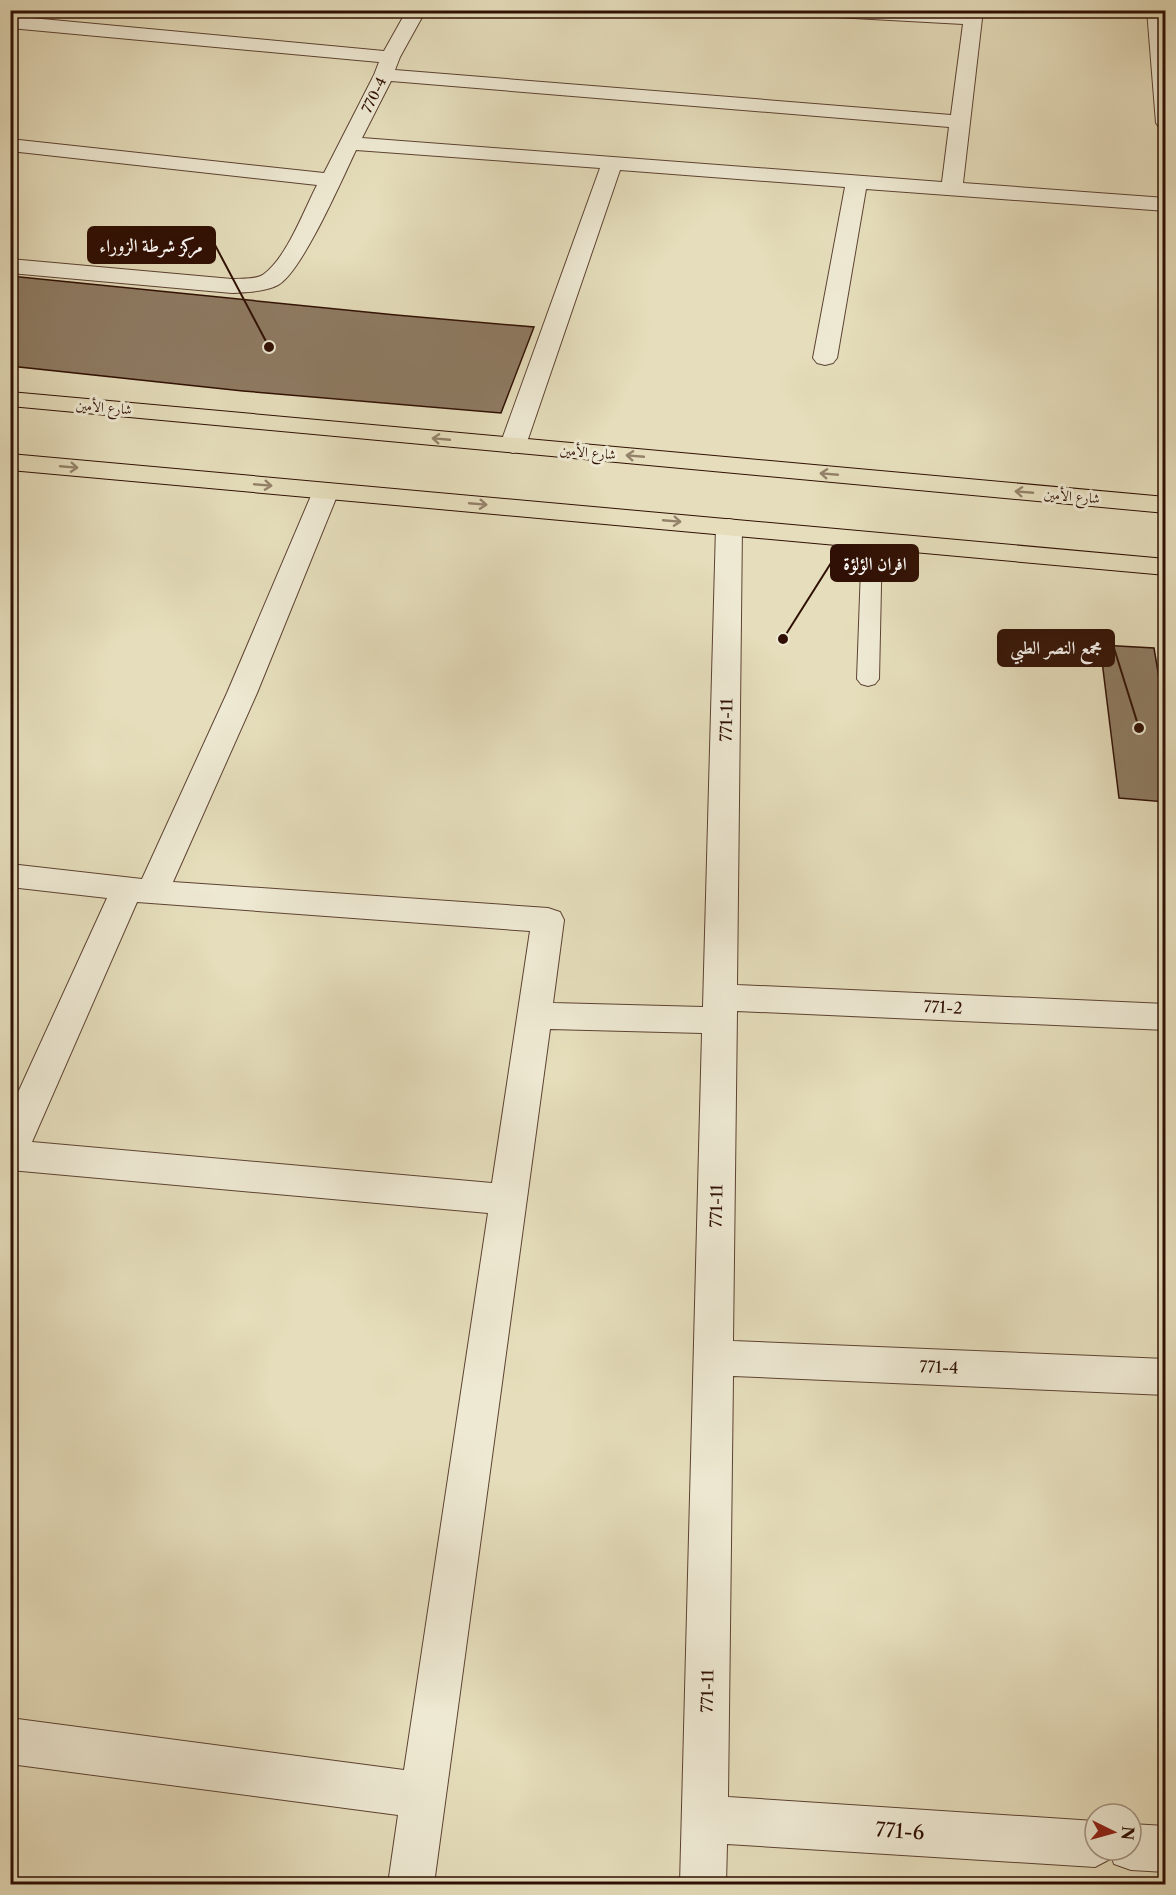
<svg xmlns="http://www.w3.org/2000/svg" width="1176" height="1895" font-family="'Libre Caslon Text',Amiri,serif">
<rect width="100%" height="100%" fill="#e5ddbb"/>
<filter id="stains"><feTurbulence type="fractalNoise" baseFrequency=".00333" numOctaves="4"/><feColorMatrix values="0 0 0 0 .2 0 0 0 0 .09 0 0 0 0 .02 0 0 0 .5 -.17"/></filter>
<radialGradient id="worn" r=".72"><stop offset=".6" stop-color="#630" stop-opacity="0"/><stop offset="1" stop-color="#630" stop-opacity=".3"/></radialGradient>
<path fill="#8e7b63" stroke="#301004" stroke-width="1.5" d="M10 276 396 315 534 327 501 413 243 391 10 366Z
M1100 645 1154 648 1166 719V802L1119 798Z"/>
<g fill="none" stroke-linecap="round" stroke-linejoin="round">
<defs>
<path id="lane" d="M872 534 879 536 882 540 879 679 875 684 868 686 861 684 857 679 862 540 865 536Z"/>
<path id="street" d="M407 10H426L400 57 395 70 951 115 963 24 817 16 810 14 808 10 964 13 965 10H983L963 183 1166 198V211L866 189 837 358 833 363 825 365 817 363 813 358 845 187 620 170 526 445 522 450 513 453 504 450 500 445 600 168 356 150C343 177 302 272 278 285 264 292 247 292 232 293L10 273V259L232 279C242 278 256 280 264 274 287 257 304 210 317 185L10 151V139L324 173 374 75 379 62 10 28V16L384 51ZM391 81 949 127 942 182 362 138Z
M1147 10H1165L1166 129 1159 127 1156 123Z
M326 483 335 485 339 491 257 693 173 882 548 908 560 912 564 920 553 1003 703 1007 716 527 720 521 729 519 738 521 742 527 737 985 1166 1004V1030L737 1011 733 1341 1166 1359V1395L733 1376 728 1797 1095 1821V1850H1131V1824L1166 1826V1872L1131 1870 1114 1864 1112 1858 1095 1867 727 1844 726 1884H680L702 1033 550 1029 434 1884H388L398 1815 10 1764V1718L404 1770 488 1213 10 1170V1110L107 898 10 887V864L142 879 227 693 313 491 317 485ZM137 902 530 931 492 1183 32 1142Z"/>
<path id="primary" d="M10 392 1166 497V513L10 406Z
M10 454 1166 559V575L10 470Z"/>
</defs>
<use href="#lane" stroke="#5d4332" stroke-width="2"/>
<use href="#street" stroke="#5d4332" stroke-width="2"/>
<use href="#primary" stroke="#301004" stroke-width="2"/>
<use href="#lane" fill="#eee9d3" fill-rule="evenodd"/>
<use href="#street" fill="#eee9d3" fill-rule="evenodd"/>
<use href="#primary" fill="#e5ddbb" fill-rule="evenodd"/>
</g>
<defs><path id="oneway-shaft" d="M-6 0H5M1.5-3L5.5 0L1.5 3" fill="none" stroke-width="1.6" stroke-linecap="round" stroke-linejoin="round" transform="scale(1.5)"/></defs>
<g stroke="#948169">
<use href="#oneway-shaft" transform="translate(441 439) rotate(-175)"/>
<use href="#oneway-shaft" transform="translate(635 456) rotate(-175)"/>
<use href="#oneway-shaft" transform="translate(69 467) rotate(5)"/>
<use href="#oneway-shaft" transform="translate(829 474) rotate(-175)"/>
<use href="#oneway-shaft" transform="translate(263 485) rotate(5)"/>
<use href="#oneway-shaft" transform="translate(1024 492) rotate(-175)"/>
<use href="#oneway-shaft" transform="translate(478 504) rotate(5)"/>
<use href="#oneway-shaft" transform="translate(672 521) rotate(5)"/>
</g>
<g text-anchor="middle" stroke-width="6" stroke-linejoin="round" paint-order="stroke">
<g font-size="14" fill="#301004" stroke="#eee9d3">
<text transform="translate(374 95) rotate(-64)" y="5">770-4</text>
<text transform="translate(104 407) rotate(5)" y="5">شارع الأمين</text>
<text transform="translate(588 452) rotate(5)" y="5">شارع الأمين</text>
<text transform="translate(1072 496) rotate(5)" y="5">شارع الأمين</text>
</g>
<g font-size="16" fill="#301004" stroke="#eee9d3">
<text transform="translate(726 720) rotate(-89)" y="6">771-11</text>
<text transform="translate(943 1007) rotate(3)" y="6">771-2</text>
<text transform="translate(716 1206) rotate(-89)" y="6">771-11</text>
<text transform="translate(939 1367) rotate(2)" y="6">771-4</text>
<text transform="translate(707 1691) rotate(-89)" y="6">771-11</text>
</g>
<g font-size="20" fill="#301004" stroke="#eee9d3">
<text transform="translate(900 1831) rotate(4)" y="7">771-6</text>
</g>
</g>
<path fill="none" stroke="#301004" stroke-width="2" d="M269 347L215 245M783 639L831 563M1139 728L1114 648"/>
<g fill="#301004" stroke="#eee9d3" stroke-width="2">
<circle cx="269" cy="347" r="6"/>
<circle cx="783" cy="639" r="6"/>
<circle cx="1139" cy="728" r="6"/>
</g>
<g fill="#301004" stroke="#301004" stroke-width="2">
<rect x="88" y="227" width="127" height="36" rx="6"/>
<rect x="831" y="545" width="87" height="36" rx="6"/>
<rect x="998" y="630" width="116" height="36" rx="6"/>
</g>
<g font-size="18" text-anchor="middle" font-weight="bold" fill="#fff">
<text x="151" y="252">مركز شرطة الزوراء</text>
<text x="875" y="570">افران الؤلؤة</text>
<text x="1056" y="654">مجمع النصر الطبي</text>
</g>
<rect width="1176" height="1895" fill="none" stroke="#e5ddbb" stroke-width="36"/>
<rect x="12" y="12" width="1152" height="1871" fill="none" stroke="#301004" stroke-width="3"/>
<rect x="18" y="18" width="1140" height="1859" fill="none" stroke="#301004" stroke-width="1.5"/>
<g transform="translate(1113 1832) rotate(95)"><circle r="28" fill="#eee9d3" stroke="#a29280" stroke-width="1.5"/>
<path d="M0-4.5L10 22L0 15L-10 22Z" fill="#8f2418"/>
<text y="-9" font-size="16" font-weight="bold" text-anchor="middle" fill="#301004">N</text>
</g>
<rect width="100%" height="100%" filter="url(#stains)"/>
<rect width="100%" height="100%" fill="url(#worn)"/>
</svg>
